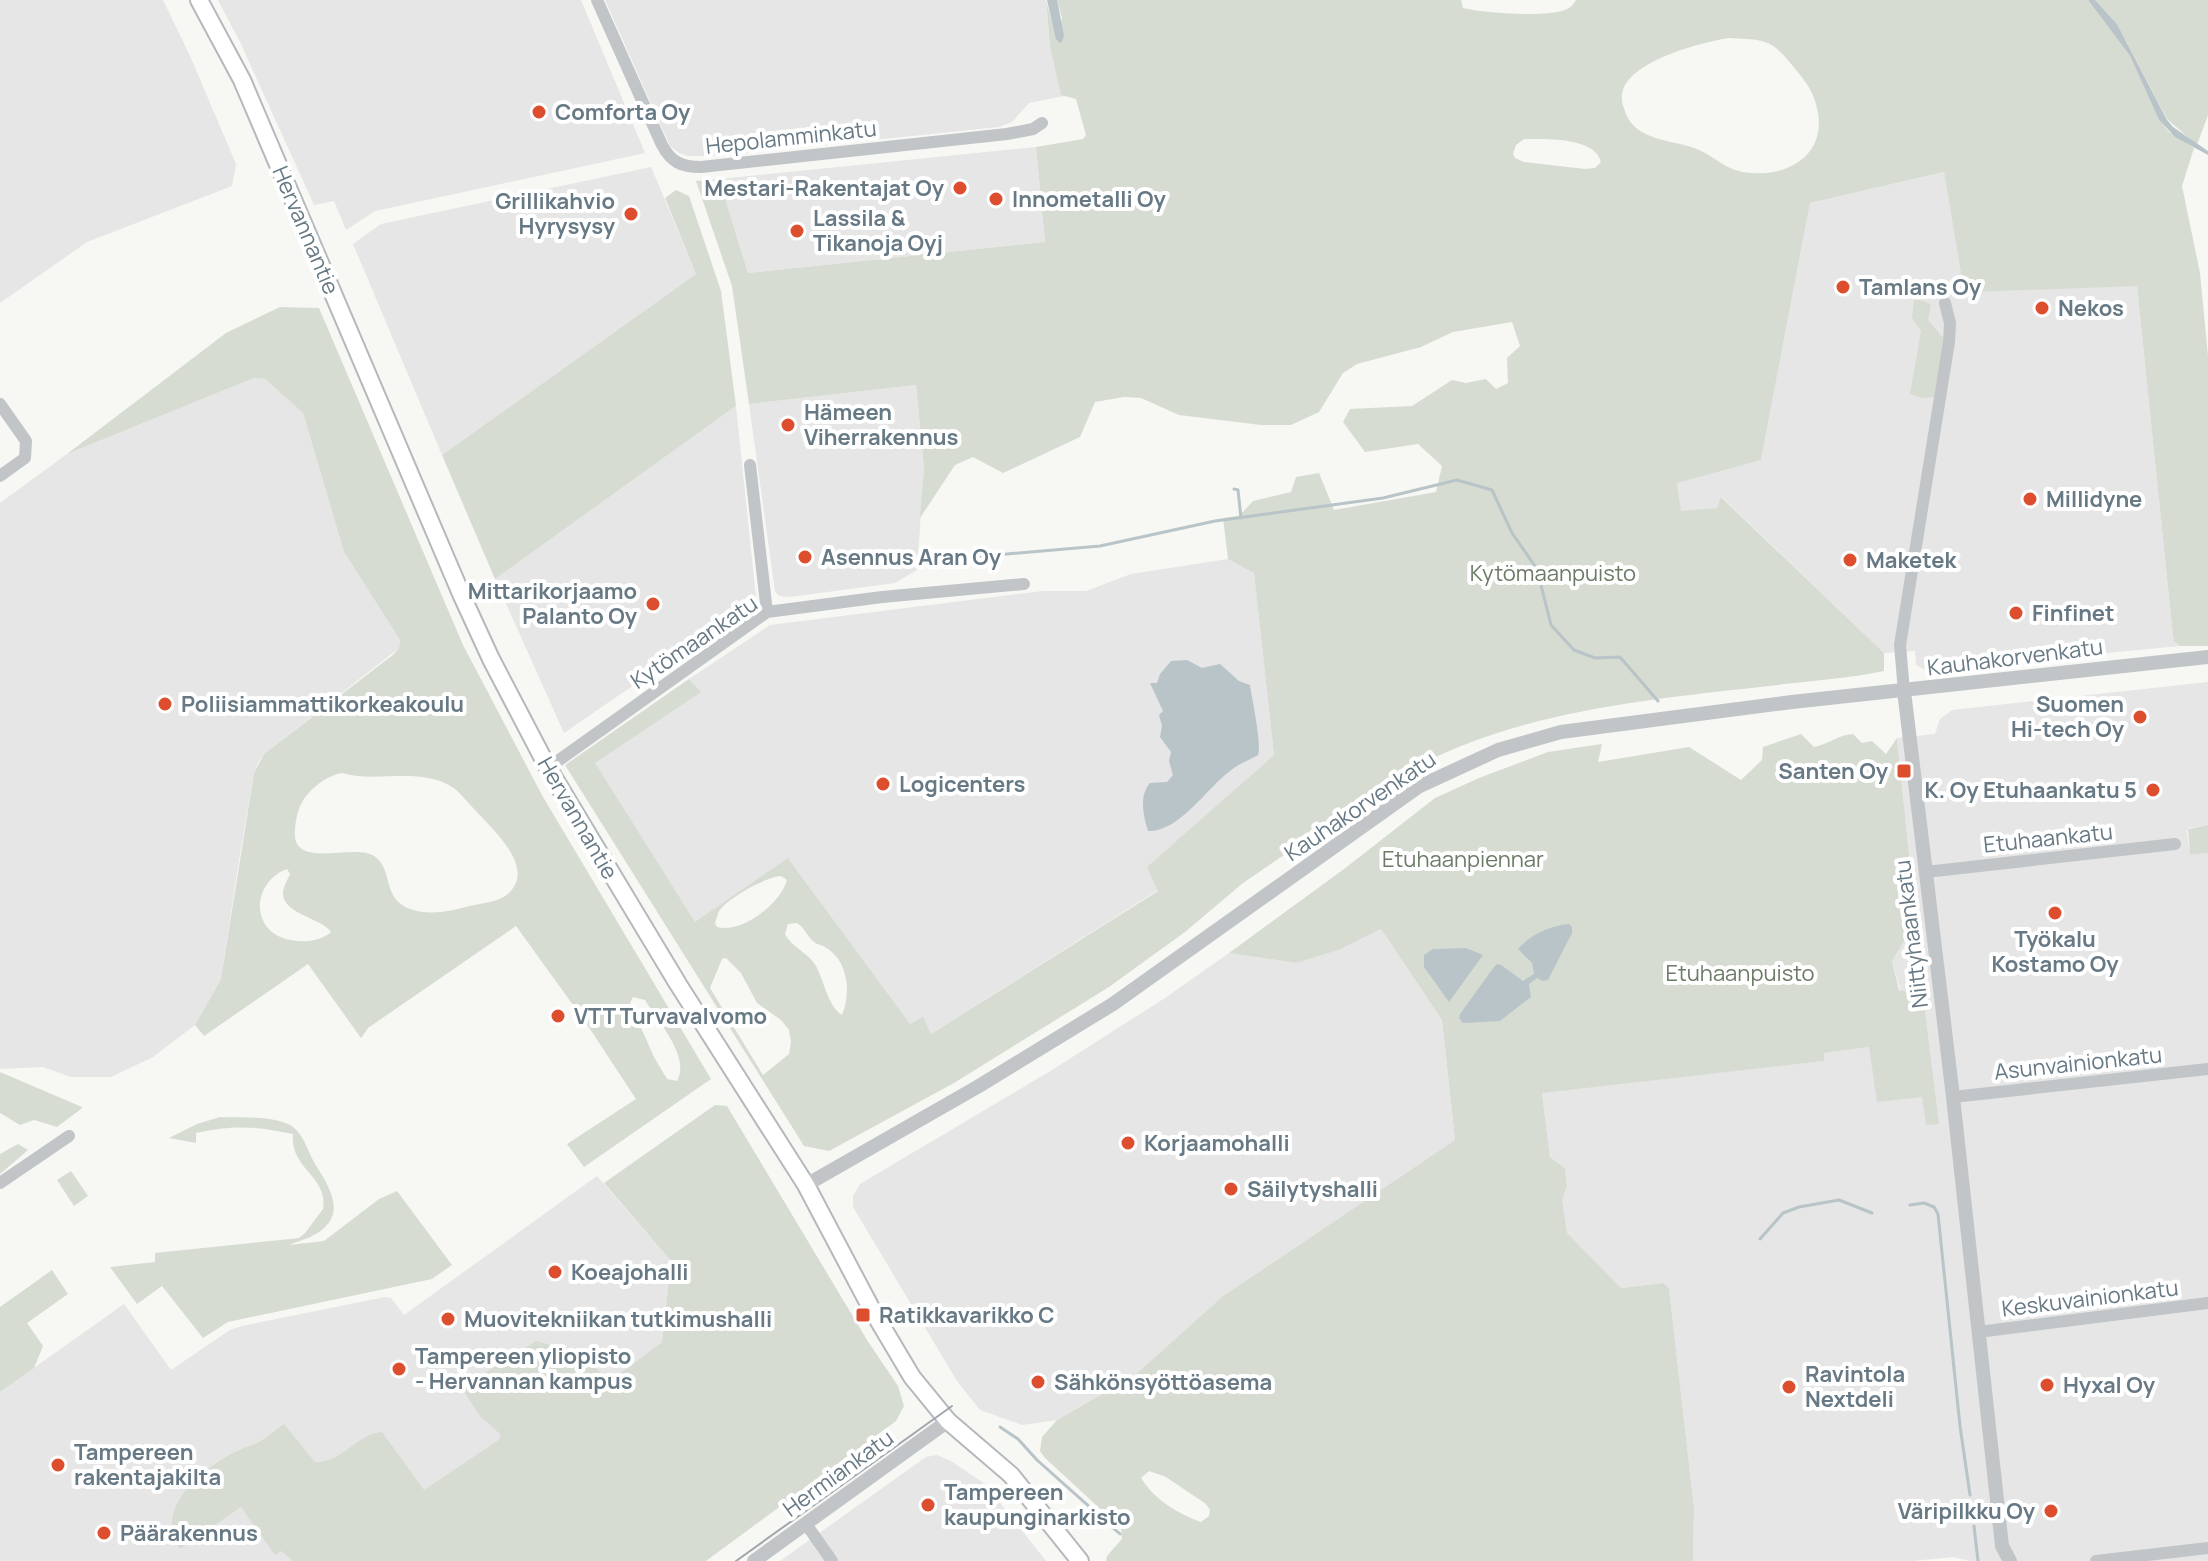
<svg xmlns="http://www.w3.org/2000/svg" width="2208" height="1561" font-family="Manrope,sans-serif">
<rect width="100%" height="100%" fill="#f7f7f4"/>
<path fill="#e5e6e5" d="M0 0H163L190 56 236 164 232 186 87 242 0 303Z
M218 0H581L645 153 375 211 346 230 334 201 314 205 240 42Z
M605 0H1046L1050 46 1064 96 1029 103 1012 122 999 127 718 156H688L679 153 670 146Z
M1036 147 1045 242 748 273 719 179Z
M651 167 696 274 442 455 353 244 381 224Z
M1944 172 1962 280 1977 292 2137 285 2173 636 2174 641 2180 646 1925 670 1916 665 1915 651 1884 653 1722 497 1717 508 1680 512 1677 482 1761 460 1810 203Z
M254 378 265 379 303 413 344 552 400 640 399 648 264 754 258 763 254 773 239 860 221 979 195 1025 153 1057 111 1077H71L43 1067 0 1069V503L67 454Z
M916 385 924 468 917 570 895 583 790 597 779 596 775 591 749 404Z
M736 406 756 598 753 603 564 733 495 579Z
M1228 559 1254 572 1274 755 1148 867 1158 890 931 1034 910 1025 789 859 695 923 594 763 700 692 689 679 770 625 1043 591H1086L1131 574Z
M2208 682V825L2188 828 2187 832 2190 855 2208 853V1561H1970L1953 1557 1912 1561H1693L1694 1508 1669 1288 1662 1283 1621 1288 1566 1233 1561 1200 1567 1186 1565 1168 1550 1157 1542 1092 1823 1061V1053L1869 1047 1923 1097 1939 1124 1892 961 1916 922 1897 738 1935 734 1940 719 1952 710Z
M1381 929 1442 1020 1455 1140 1223 1296 1135 1375 1057 1420 1022 1425 980 1410 957 1381 853 1207V1196L860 1184 1052 1070 1165 998 1229 953 1296 963 1339 950Z
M597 1176 671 1261 662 1342 609 1383 354 1561H0V1392L124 1304 171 1370 230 1330 242 1326 385 1297 391 1298 404 1315Z
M937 1455 951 1461 985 1484 1046 1561H780L926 1457Z"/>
<path fill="#d7dcd3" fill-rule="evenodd" d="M1046 0 1057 42 1062 18 1057 0H1461L1463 8C1482 13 1550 18 1567 9 1572 7 1573 4 1576 0H2088L2130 56 2159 120 2169 132 2194 148 2182 186 2200 273 2208 356V646H2180L2174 641 2173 636 2137 286 1977 292 1962 280 1944 172 1810 203 1761 460 1677 483 1681 511 1717 508 1721 497 1884 653V671C1846 679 1807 681 1769 686 1645 700 1514 711 1403 774L1243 883 1185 932 1109 987 954 1083 829 1151 804 1146 565 765 689 679 701 692 595 763 695 922 788 858 910 1024 923 1017 931 1034 1158 891 1147 867 1274 755 1254 573 1228 559 1223 518 1239 516 1253 501 1291 492 1296 477 1319 473 1334 510 1436 492 1442 466 1418 444 1365 452 1343 422 1350 409 1412 406 1452 380 1466 383 1486 379 1496 389 1508 383 1507 358 1520 346 1512 322 1453 332 1421 347 1357 364 1343 373 1319 412 1291 425H1261L1179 415 1141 398 1124 397 1095 402 1080 437 1003 473 973 457 955 465 920 518 924 468 916 385 749 404 732 286 696 181 719 179 748 273 1045 242 1036 147 1083 139 1086 135 1076 99 1061 95 1050 46ZM1728 38C1741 39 1753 38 1765 42 1777 46 1784 56 1792 65 1801 76 1811 87 1815 101 1832 152 1790 180 1742 172 1723 168 1712 154 1694 148 1671 140 1636 140 1626 114 1623 106 1620 99 1623 90 1633 60 1700 43 1728 38ZM1524 139C1546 139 1595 137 1601 162L1595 168 1585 169 1524 162 1515 158 1513 154 1516 145ZM781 876 787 880C781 903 742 934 717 927L715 923C715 922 719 911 719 911 729 897 766 877 781 876ZM797 923C805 928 807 936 814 942 818 945 820 944 825 947 849 961 851 993 842 1015 828 1006 824 981 816 966 808 952 792 948 785 934L788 924ZM726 958 741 973 757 1003 781 1020 789 1030 791 1042 789 1054 763 1075 710 988 722 959Z
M2095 0H2208V115L2197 145 2167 119 2117 24Z
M676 190 689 196 721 291 736 406 495 579 442 455 696 274 665 198Z
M1914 300 1924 301 1931 305 1928 320 1944 339 1934 397 1923 398 1910 394 1921 331 1912 318Z
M280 307 319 308 463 645 543 797 711 1079 584 1167 567 1144 636 1099 586 1023 516 926 368 1028 361 1038 308 964 204 1036 195 1025 221 979 254 773 264 754 394 654 399 648 400 640 344 552 303 413 265 379 254 378 67 454 226 333ZM342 773C377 784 421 765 455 789 462 795 469 804 476 811 492 829 535 866 510 892 501 902 482 903 470 906 450 911 430 916 410 909 381 898 394 869 374 856 353 842 290 872 295 829 296 817 299 804 307 795 315 785 329 775 342 773ZM287 869 290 874C288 879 283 887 283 892 281 914 322 918 331 932 316 946 280 944 267 927 251 906 264 877 287 869ZM633 997 645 1000C657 1020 691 1057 677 1081L667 1079 654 1057 630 1003Z
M1801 734 1814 747C1830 744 1837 735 1853 734L1862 743 1872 741 1886 754 1897 738 1916 922 1892 961 1899 990 1923 996 1939 1124 1926 1125 1922 1097 1877 1102 1869 1047 1824 1053V1061L1542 1093 1550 1157 1565 1168 1567 1186 1562 1200 1567 1233 1621 1288 1663 1283 1669 1288 1694 1508 1693 1561H1106L1107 1556 1122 1539 1121 1528 1045 1458 1040 1451 1042 1437 1057 1420 1135 1375 1223 1296 1455 1140 1442 1020 1381 929 1339 950 1296 963 1229 953 1344 869 1435 798 1479 778 1548 752 1602 744 1598 762 1689 747 1741 780 1762 760 1763 747ZM1149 1471 1166 1477 1206 1504 1210 1510 1209 1516 1201 1522C1177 1513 1155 1500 1141 1478Z
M2208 825V853L2190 855 2188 829Z
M0 1072 82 1107 81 1109 57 1127 34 1120 20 1125 0 1113Z
M715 1105 727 1106 867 1340 898 1386 904 1406 896 1421 706 1561H293L281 1551 275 1555 241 1507 180 1549C149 1502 218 1456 252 1445 263 1442 275 1430 284 1424L315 1462C343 1463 356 1434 382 1432L424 1490 500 1439V1434L480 1416 463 1390 470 1382 536 1341 583 1354 609 1382 662 1342 671 1261 604 1183Z
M220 1117C239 1118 278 1115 293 1127 304 1135 308 1152 315 1164 331 1189 349 1218 312 1236 304 1240 295 1242 289 1245L324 1241 379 1199 397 1191 452 1265 432 1279 228 1322 203 1338 162 1286 137 1304 110 1267 155 1262V1253L299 1238 305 1233 323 1209C328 1175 290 1170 293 1134 256 1126 233 1125 196 1133V1143L169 1138 197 1124Z
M18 1144 28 1150 0 1174V1154Z
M71 1171 88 1196 74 1206 57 1180Z
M52 1270 68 1294 27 1323 43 1346 34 1368 0 1392V1307Z"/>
<path fill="#b8c4c8" d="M1047 0H1057L1058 4 1064 36 1061 43 1056 40Z
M2088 0H2095L2117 24 2167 120 2173 127 2208 151V155L2175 137 2159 120 2130 56Z
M1187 660 1202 668 1220 664 1239 681 1250 685C1252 700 1262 744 1258 755 1249 760 1238 764 1230 771 1208 787 1178 833 1148 831 1143 815 1139 796 1150 783L1167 782 1173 775 1169 761 1171 752 1160 737 1162 726 1159 715 1163 711 1150 683H1157L1160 674 1171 661Z
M1569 924 1572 927V933L1548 980 1543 981 1537 978 1529 984 1531 997 1500 1021 1463 1023 1459 1018 1460 1014 1494 967 1497 964 1501 965 1523 981 1534 974 1532 963 1518 949C1531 934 1550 926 1569 924Z
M1466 948 1483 955 1449 1002 1424 967V955L1433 949Z"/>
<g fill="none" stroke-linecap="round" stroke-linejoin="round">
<path stroke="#b8c4c8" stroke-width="3" d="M1234 489 1238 490 1241 518
M927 561 1100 546 1215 521 1383 498 1457 480 1492 490 1512 533 1537 569 1551 625 1574 650 1595 658 1620 657 1658 701
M1910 1205 1924 1203 1934 1207 1938 1214 1960 1426 1970 1495
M1760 1239 1783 1213 1799 1207 1839 1200 1872 1213
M1000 1427 1018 1439 1037 1460 1120 1534
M1974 1526 1978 1561"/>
<defs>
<path id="secondary" d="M199 0 242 80 462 596 491 659 548 768 678 984 806 1185 871 1308 912 1377 948 1421 1011 1475 1080 1561"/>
</defs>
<use href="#secondary" stroke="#b3b9bd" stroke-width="20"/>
<path stroke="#c1c5c8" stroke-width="12" d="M597 0 662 145C671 162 681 167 701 167L1007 134 1033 129 1042 123
M0 404 26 441 25 458 0 476
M750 465 767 612
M1904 691 1900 645 1949 342 1950 323 1945 303
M548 768 767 612 882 597 1024 584
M1926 872 2175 844
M1953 1097 2208 1069
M0 1183 69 1136
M1978 1332 2208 1303
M806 1524 832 1561
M2096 1561 2208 1548"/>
<path stroke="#c1c5c8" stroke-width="14" d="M1904 691 1953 1097 2002 1546 2010 1561
M806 1185 979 1086 1113 1004 1418 787 1498 750 1561 732 1792 702 2208 657
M754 1561 948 1421"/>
<use href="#secondary" stroke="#fff" stroke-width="16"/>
<path stroke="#a0a7ac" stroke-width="2" d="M736 1561 952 1406"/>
</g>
<g fill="#dd4e2f" stroke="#fff" stroke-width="3">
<circle cx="539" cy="112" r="8"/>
<circle cx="960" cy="188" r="8"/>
<circle cx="996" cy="199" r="8"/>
<circle cx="631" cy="214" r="8"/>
<circle cx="797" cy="231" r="8"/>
<circle cx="1843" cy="287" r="8"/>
<circle cx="2042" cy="308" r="8"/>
<circle cx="788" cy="425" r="8"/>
<circle cx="2030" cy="499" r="8"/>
<circle cx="805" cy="557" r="8"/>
<circle cx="1850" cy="560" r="8"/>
<circle cx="653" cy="604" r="8"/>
<circle cx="2016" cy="613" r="8"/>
<circle cx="165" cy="704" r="8"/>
<circle cx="2140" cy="717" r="8"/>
<rect x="1896" y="763" width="16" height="16" rx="4"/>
<circle cx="883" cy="784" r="8"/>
<circle cx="2153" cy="790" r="8"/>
<circle cx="2055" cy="913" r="8"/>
<circle cx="558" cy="1016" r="8"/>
<circle cx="1128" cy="1143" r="8"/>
<circle cx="1231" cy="1189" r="8"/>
<circle cx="555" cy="1272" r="8"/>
<rect x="855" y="1307" width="16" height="16" rx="4"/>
<circle cx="448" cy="1319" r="8"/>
<circle cx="399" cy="1369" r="8"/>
<circle cx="1038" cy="1382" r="8"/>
<circle cx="2047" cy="1385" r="8"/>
<circle cx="1789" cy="1387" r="8"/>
<circle cx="58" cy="1465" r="8"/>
<circle cx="928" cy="1505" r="8"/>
<circle cx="2051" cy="1511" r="8"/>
<circle cx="104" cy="1533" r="8"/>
</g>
<g text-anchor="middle" stroke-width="8" stroke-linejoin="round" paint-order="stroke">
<g font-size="22" font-weight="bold" fill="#677984" stroke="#fff" text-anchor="start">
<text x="555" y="120">Comforta Oy</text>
<text x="944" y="196" text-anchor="end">Mestari-Rakentajat Oy</text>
<text x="1012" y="207">Innometalli Oy</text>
<text x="615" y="209" text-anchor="end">Grillikahvio<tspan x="615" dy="25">Hyrysysy</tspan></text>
<text x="813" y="226">Lassila &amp;<tspan x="813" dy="25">Tikanoja Oyj</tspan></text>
<text x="1859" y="295">Tamlans Oy</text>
<text x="2058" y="316">Nekos</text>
<text x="804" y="420">Hämeen<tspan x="804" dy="25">Viherrakennus</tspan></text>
<text x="2046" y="507">Millidyne</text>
<text x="821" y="565">Asennus Aran Oy</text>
<text x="1866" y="568">Maketek</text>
<text x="637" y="599" text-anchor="end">Mittarikorjaamo<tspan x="637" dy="25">Palanto Oy</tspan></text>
<text x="2032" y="621">Finfinet</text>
<text x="181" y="712">Poliisiammattikorkeakoulu</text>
<text x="2124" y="712" text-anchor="end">Suomen<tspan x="2124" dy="25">Hi-tech Oy</tspan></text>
<text x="1888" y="779" text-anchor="end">Santen Oy</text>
<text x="899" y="792">Logicenters</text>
<text x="2137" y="798" text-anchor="end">K. Oy Etuhaankatu 5</text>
<text x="2055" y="947" text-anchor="middle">Työkalu<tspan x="2055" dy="25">Kostamo Oy</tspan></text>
<text x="574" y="1024">VTT Turvavalvomo</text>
<text x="1144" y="1151">Korjaamohalli</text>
<text x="1247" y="1197">Säilytyshalli</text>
<text x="571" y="1280">Koeajohalli</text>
<text x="879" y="1323">Ratikkavarikko C</text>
<text x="464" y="1327">Muovitekniikan tutkimushalli</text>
<text x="415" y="1364">Tampereen yliopisto<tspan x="415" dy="25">- Hervannan kampus</tspan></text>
<text x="1805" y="1382">Ravintola<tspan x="1805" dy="25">Nextdeli</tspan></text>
<text x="1054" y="1390">Sähkönsyöttöasema</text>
<text x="2063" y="1393">Hyxal Oy</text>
<text x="74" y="1460">Tampereen<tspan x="74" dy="25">rakentajakilta</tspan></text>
<text x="944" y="1500">Tampereen<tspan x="944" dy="25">kaupunginarkisto</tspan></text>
<text x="2035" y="1519" text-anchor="end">Väripilkku Oy</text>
<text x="120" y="1541">Päärakennus</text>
</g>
<g font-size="22" fill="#677984" stroke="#fff">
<text transform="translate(791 137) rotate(-6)" y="8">Hepolamminkatu</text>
<text transform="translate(306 230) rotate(67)" y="8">Hervannantie</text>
<text transform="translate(694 642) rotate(-34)" y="8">Kytömaankatu</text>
<text transform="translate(2015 657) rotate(-7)" y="8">Kauhakorvenkatu</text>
<text transform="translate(1360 806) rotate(-34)" y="8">Kauhakorvenkatu</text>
<text transform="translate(578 818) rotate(60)" y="8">Hervannantie</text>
<text transform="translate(2048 838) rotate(-6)" y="8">Etuhaankatu</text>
<text transform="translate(1911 934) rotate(-97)" y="8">Niittyhaankatu</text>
<text transform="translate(2078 1063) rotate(-6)" y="8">Asunvainionkatu</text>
<text transform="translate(2090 1298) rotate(-7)" y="8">Keskuvainionkatu</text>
<text transform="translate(838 1473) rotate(-36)" y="8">Hermiankatu</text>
</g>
<g font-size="22" fill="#6b7b66" stroke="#fff">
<text x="1553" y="581">Kytömaanpuisto</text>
<text x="1463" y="867">Etuhaanpiennar</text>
<text x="1740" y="981">Etuhaanpuisto</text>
</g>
</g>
</svg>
